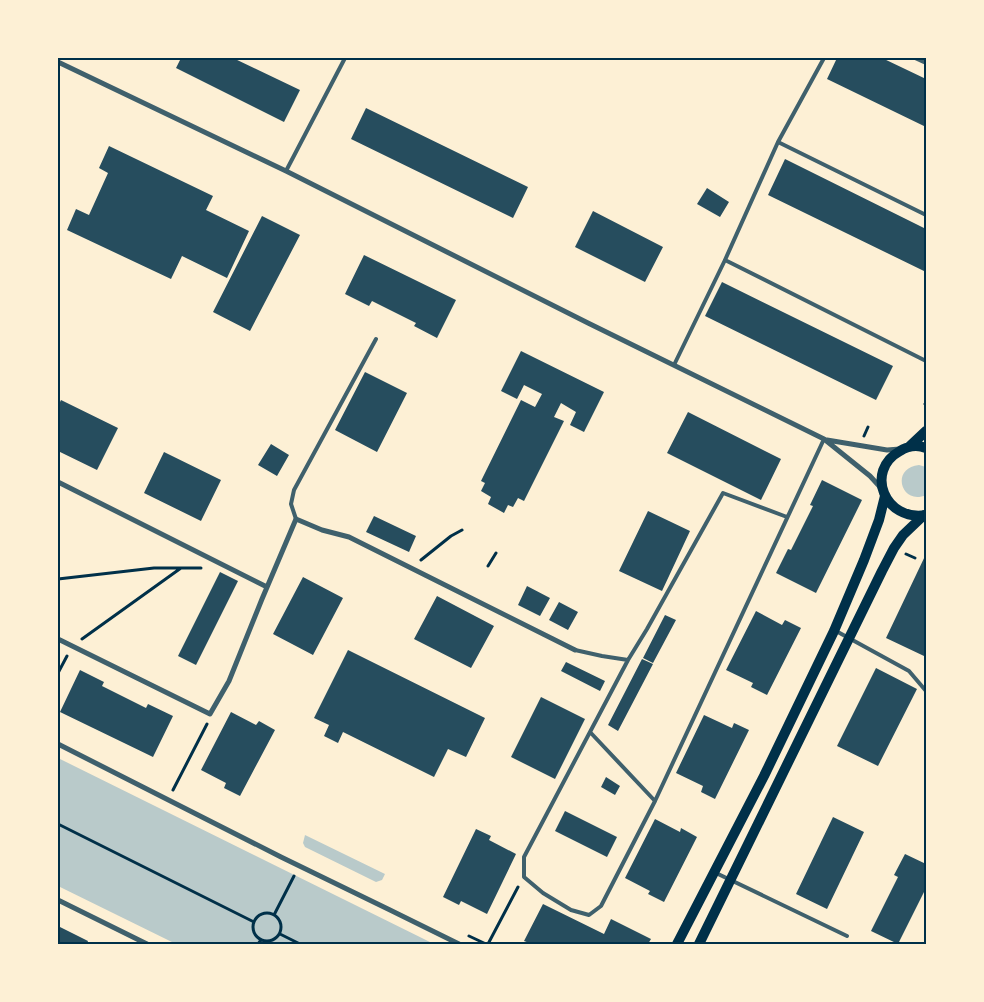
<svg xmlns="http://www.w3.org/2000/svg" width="984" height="1002" font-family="Arial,sans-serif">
<rect width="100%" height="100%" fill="#fdf0d5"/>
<path fill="#b9caca" d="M919 465 926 467V495C901 506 890 468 919 465Z
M58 758 434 944H176L58 886Z
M305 835 385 874 382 880 376 882 305 847 303 843Z"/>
<path fill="#264d5e" d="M181 58H233L300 90 284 122 176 68Z
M837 58H882L926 79V127L827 79Z
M366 108 528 187 513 218 351 139Z
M109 146 213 196 206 210 249 231 227 278 182 256 171 279 67 230 76 209 89 215 108 173 99 168Z
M785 159 926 229V272L768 195Z
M707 188 729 202 720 217 697 204Z
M593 211 663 247 645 282 575 247Z
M262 216 300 235 250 331 213 312Z
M364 255 456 300 437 338 414 326 416 323 372 301 369 306 345 294Z
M722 282 893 366 876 400 705 316Z
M521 351 604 392 584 432 570 425 576 412 561 403 554 417 564 421 524 501 518 498 513 507 508 505 504 513 488 504 491 497 481 491 485 483 481 481 521 400 535 407 542 394 524 385 517 399 501 391Z
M365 372 407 393 377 452 335 430Z
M61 400 118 428 97 470 58 451V406Z
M688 412 781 459 761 500 667 453Z
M271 444 289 455 277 476 258 465Z
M164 452 221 480 201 521 144 493Z
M822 480 862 500 816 593 776 573 788 549 791 550 813 506 810 505Z
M648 511 690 531 662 591 619 571Z
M374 516 416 536 409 552 366 532Z
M926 554V652L924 656 886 638Z
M220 572 238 581 196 665 178 656Z
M303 577 343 598 313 655 273 634Z
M527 586 550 598 540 616 518 605Z
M437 596 494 626 471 668 414 639Z
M559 602 578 612 568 630 549 620Z
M756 611 782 625 785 620 801 628 767 695 751 687 753 683 726 670Z
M665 615 676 620 653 663 643 658Z
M348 650 485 718 466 757 448 749 434 777 343 732 338 743 324 736 329 725 314 718Z
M642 659 653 664 618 731 608 725Z
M566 662 605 681 600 691 561 671Z
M876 668 917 689 878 766 837 746Z
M80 670 104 682 102 686 146 708 148 704 173 716 153 757 60 712Z
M541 697 585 719 555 779 511 757Z
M231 712 256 725 259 721 275 730 240 796 224 788 226 783 201 770Z
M704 715 732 728 734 723 749 730 715 799 701 792 703 786 676 773Z
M606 777 620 786 615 795 601 787Z
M565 811 617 837 607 857 555 831Z
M833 817 864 832 827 909 796 894Z
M655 819 680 832 681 828 697 837 664 902 648 894 650 891 625 878Z
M476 829 491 836 489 840 516 854 487 914 461 901 459 905 443 897Z
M905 854 926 864V891L925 890 898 944 871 931 898 877 894 875Z
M543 904 604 934 611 919 651 939 648 944H532L524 941Z
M58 926 88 941 87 944H58Z"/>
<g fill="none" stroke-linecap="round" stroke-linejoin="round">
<path stroke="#003049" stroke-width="3" d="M925 404 926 405
M864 436 868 427
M906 554 915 558
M421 560 451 536 462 530
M488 566 496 553
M58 579 154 568H201
M82 639 181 568
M58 673 67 656
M173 790 207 724
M58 824 254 922
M253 927a14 14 0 1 1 28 0a14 14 0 1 1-28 0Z
M274 915 294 876
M280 934 300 944
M469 936 486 944
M258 944 261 940
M488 944 518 887"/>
<path stroke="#3f606c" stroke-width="4" d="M915 58 926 63
M778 142 926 215
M286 171 345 58
M725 260 926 361
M674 365 725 260 778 142 824 58
M296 519 291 504 294 490 376 339
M836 631 909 671 926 691
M575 650 602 656 628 660 647 629 723 493 787 517
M628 660 524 857V877L543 893 571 910 589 915 601 906 655 801 824 439
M590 732 655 801
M926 767V766
M716 873 847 936"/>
<path stroke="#3f606c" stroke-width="5" d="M58 62 286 171 588 323 824 439 870 476 881 488
M827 440 887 450 900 449
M58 482 267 587
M58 639 210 714 229 681 262 599 296 519 322 530 349 537 575 650
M58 744 281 857 390 910 459 944
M58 900 147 944"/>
<path stroke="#003049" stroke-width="10" d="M909 447 926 431
M926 515C885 522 864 471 900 451 908 446 918 445 926 448
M677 944 764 776 834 631 864 560 879 520 885 496
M699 944 882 571 894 548 903 535 924 515"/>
</g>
<rect width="984" height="1002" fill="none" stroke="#fdf0d5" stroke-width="118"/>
<rect x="59" y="59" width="866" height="884" fill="none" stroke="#003049" stroke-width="2"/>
</svg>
